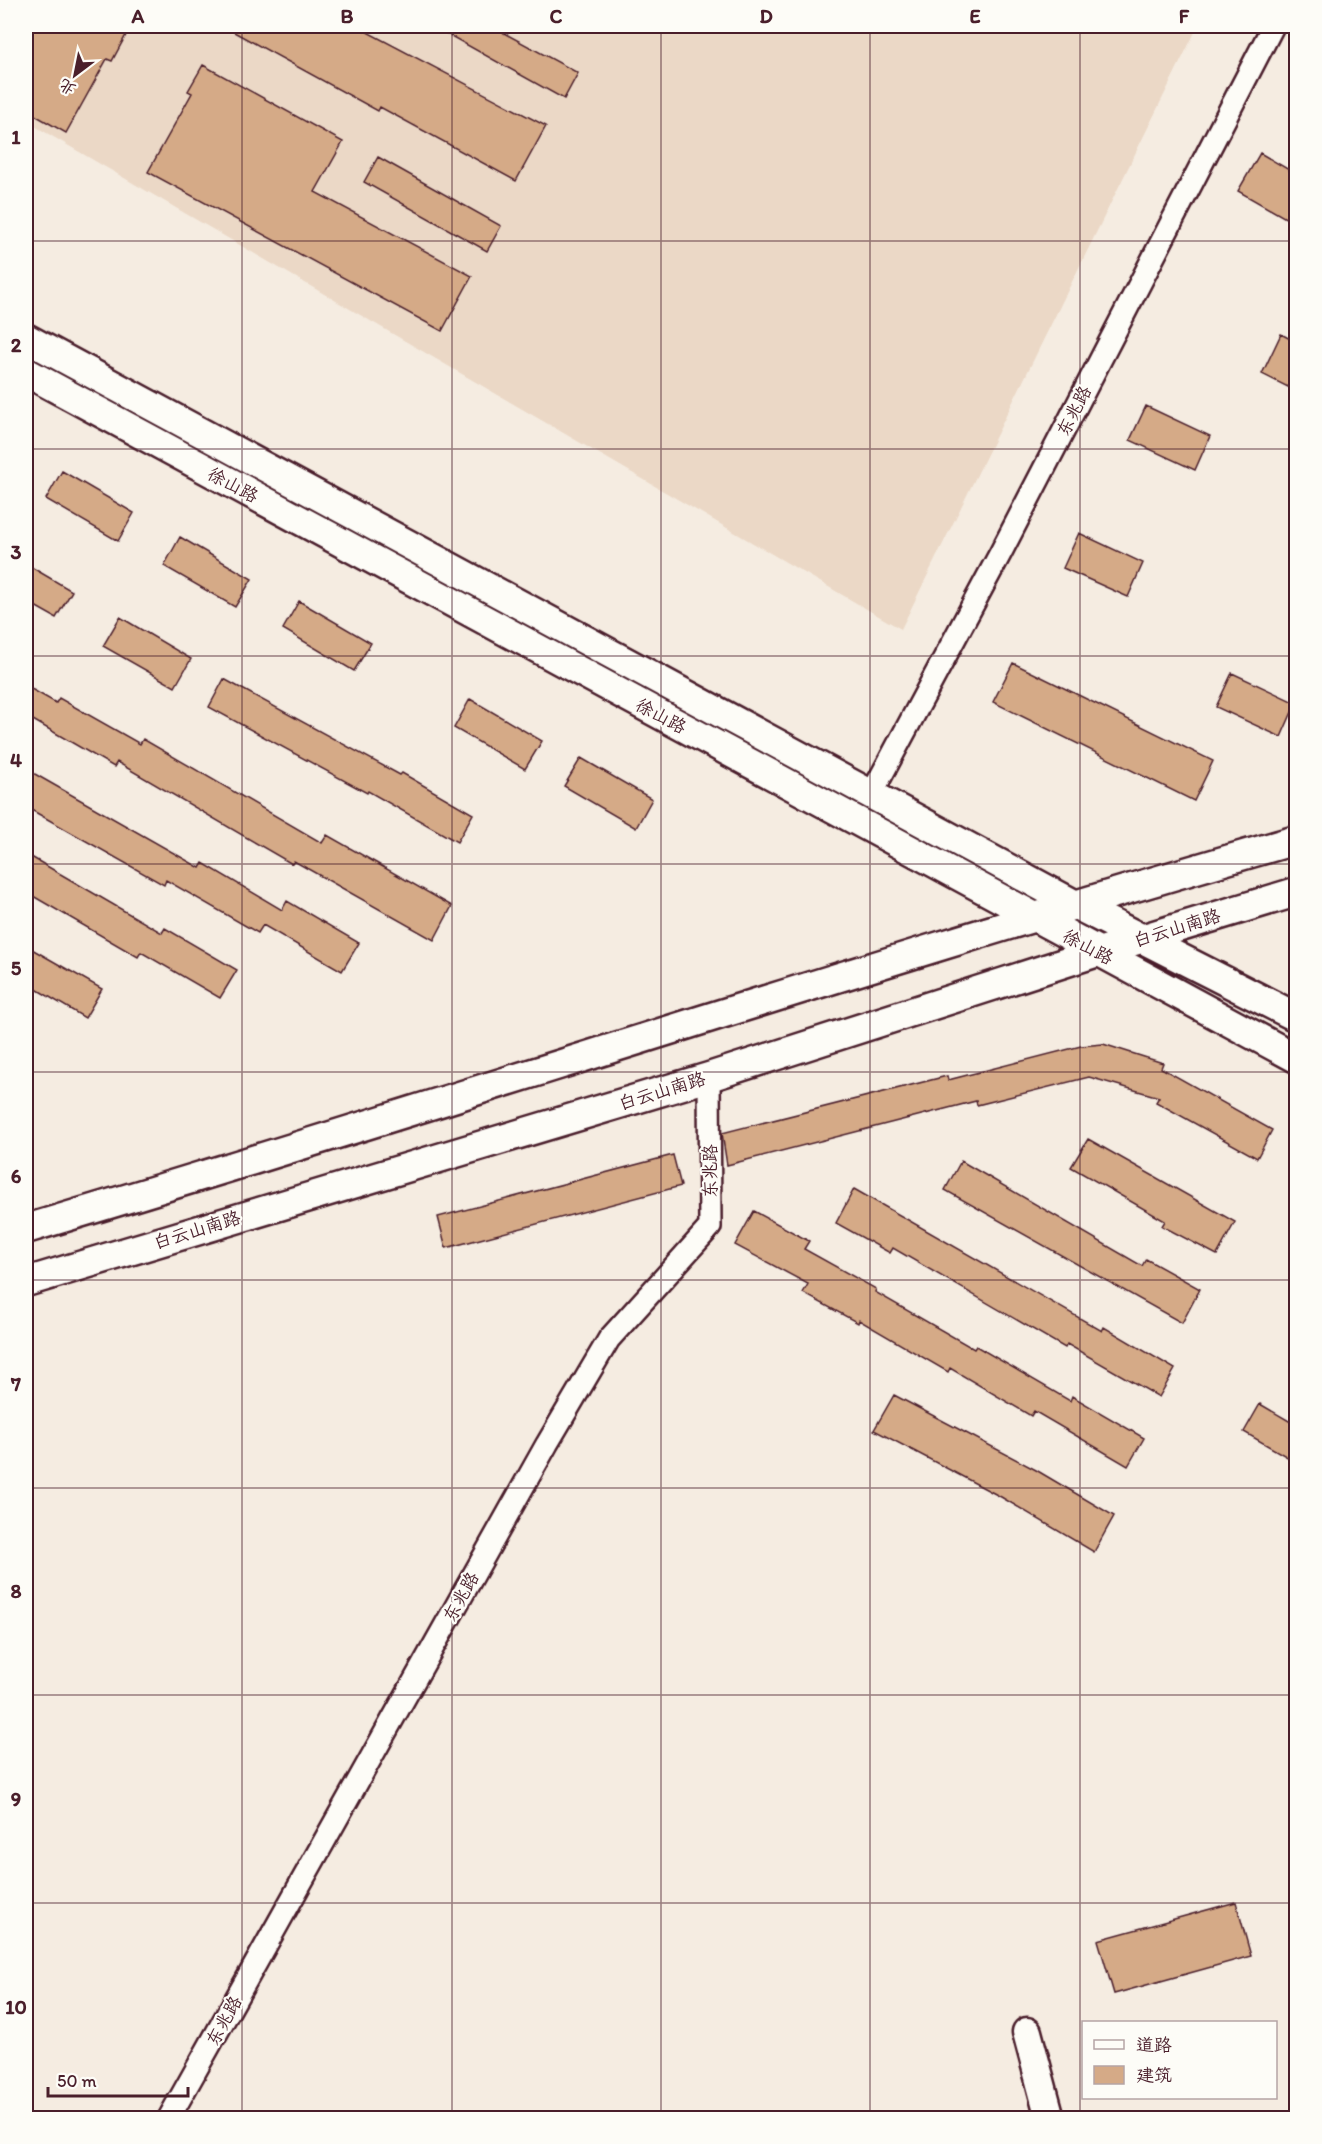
<svg xmlns="http://www.w3.org/2000/svg" width="1322" height="2144" font-family="Itim,'LXGW WenKai TC',sans-serif">
<rect width="100%" height="100%" fill="#f5ece1"/>
<filter id="ink" filterUnits="userSpaceOnUse"><feTurbulence type="fractalNoise" baseFrequency=".0167" numOctaves="2"/><feDisplacementMap in="SourceGraphic" scale="12" xChannelSelector="R" yChannelSelector="G"/><feConvolveMatrix kernelMatrix="1 2 1 2 8 2 1 2 1" color-interpolation-filters="sRGB"/></filter>
<g filter="url(#ink)">
<path fill="#ebd8c6" d="M26 26H1198L901 629 26 121Z"/>
<path fill="#d5aa87" stroke="#4a1f2b" stroke-width="1.5" d="M26 26H109L126 35 112 61 107 59 66 133 26 110Z
M223 26H356L546 126 516 181 380 107 378 111Z
M433 26H491L578 73 564 99Z
M203 65 343 142 315 192 472 276 442 331 148 172 192 93 188 91Z
M1260 153 1296 174V224L1238 191Z
M378 157 501 226 487 251 364 182Z
M1281 334 1296 342V391L1262 374Z
M1146 406 1210 436 1195 470 1130 440Z
M62 471 134 513 118 541 46 499Z
M1079 533 1143 563 1128 597 1063 568Z
M180 537 252 579 235 607 164 566Z
M26 564 72 591 56 618 26 601Z
M299 601 371 643 354 671 283 629Z
M120 617 191 659 175 687 103 646Z
M1013 663 1213 761 1194 801 993 702Z
M1232 673 1296 703 1281 737 1216 707Z
M224 679 400 775 402 773 473 814 457 842 368 791 367 793 209 707Z
M26 686 56 703 59 698 140 744 143 739 322 843 327 835 452 906 434 940 294 861 292 864 117 762 114 767 26 716Z
M470 699 542 741 525 769 454 728Z
M581 758 652 799 636 828 564 786Z
M26 769 200 868 203 863 282 910 287 901 359 943 342 971 263 925 258 933 166 880 164 885 26 807Z
M26 854 162 933 165 928 237 970 220 998 141 952 138 957 26 892Z
M30 948 102 989 85 1018 26 983V956Z
M1103 1044 1163 1063 1161 1068 1272 1130 1257 1158 1156 1102 1159 1097 1089 1077 977 1105 976 1101 727 1165 722 1133 947 1076 948 1080 1081 1046Z
M1088 1139 1235 1222 1217 1255 1162 1226 1165 1221 1071 1167Z
M673 1155 681 1186 446 1248 438 1217Z
M961 1161 1142 1266 1146 1259 1200 1289 1182 1323 945 1190Z
M854 1189 1102 1331 1104 1327 1175 1369 1159 1397 1067 1344 1065 1348 893 1248 890 1253 836 1223Z
M754 1211 809 1241 804 1249 876 1289 875 1292 974 1349 976 1346 1070 1401 1072 1396 1144 1438 1128 1466 1034 1411 1031 1416 950 1368 948 1372 859 1320 858 1323 803 1293 808 1284 735 1245Z
M894 1395 1036 1470 1114 1516 1094 1552 1001 1497 874 1430Z
M1260 1404 1296 1425V1462L1244 1432Z
M1236 1902 1251 1956 1114 1994 1098 1940Z"/>
<g fill="none" stroke-linecap="round" stroke-linejoin="round">
<defs>
<path id="street" d="M871 795 1000 554 1273 26
M169 2118 547 1444 609 1339 710 1227 709 1077"/>
<path id="secondary" d="M26 338 1074 904 1296 1017
M26 372 1296 1058
M26 1229C450 1103 870 962 1296 840
M26 1282 709 1077 1098 952 1296 892
M1027 2032 1050 2118"/>
</defs>
<use href="#street" stroke="#4a1f2b" stroke-width="26"/>
<use href="#secondary" stroke="#4a1f2b" stroke-width="33"/>
<use href="#street" stroke="#fdfcf7" stroke-width="21"/>
<use href="#secondary" stroke="#fdfcf7" stroke-width="28"/>
</g>
</g>
<path fill="none" stroke="#4a1f2b" stroke-width="1.5" stroke-opacity="0.55" d="M242 26V2118M452 26V2118M661 26V2118M870 26V2118M1080 26V2118M26 241H1296M26 449H1296M26 656H1296M26 864H1296M26 1072H1296M26 1280H1296M26 1488H1296M26 1695H1296M26 1903H1296"/>
<g text-anchor="middle" stroke-width="4.5" stroke-linejoin="round" paint-order="stroke">
<g font-size="18" fill="#4a1f2b" stroke="#fdfcf7">
<text transform="translate(1074 411) rotate(-63)" y="6">东兆路</text>
<text transform="translate(233 485) rotate(28)" y="6">徐山路</text>
<text transform="translate(661 716) rotate(28)" y="6">徐山路</text>
<text transform="translate(1177 928) rotate(-17)" y="6">白云山南路</text>
<text transform="translate(1088 947) rotate(28)" y="6">徐山路</text>
<text transform="translate(662 1091) rotate(-17)" y="6">白云山南路</text>
<text transform="translate(710 1171) rotate(-90)" y="6">东兆路</text>
<text transform="translate(197 1230) rotate(-17)" y="6">白云山南路</text>
<text transform="translate(461 1597) rotate(-61)" y="6">东兆路</text>
<text transform="translate(224 2021) rotate(-61)" y="6">东兆路</text>
</g>
</g>
<rect width="1322" height="2144" fill="none" stroke="#fdfcf7" stroke-width="66"/>
<rect x="1082" y="2021" width="195" height="78" fill="#fdfcf7" stroke="#b5a4a5" stroke-width="1.5"/>
<rect x="1094" y="2040" width="30" height="9" fill="#fdfcf7" stroke="#b5a4a5" stroke-width="1.5"/>
<text x="1136" y="2051" font-size="18" fill="#4a1f2b">道路</text>
<rect x="1094" y="2066" width="30" height="18" fill="#d5aa87" stroke="#b5a4a5" stroke-width="1.5"/>
<text x="1136" y="2081" font-size="18" fill="#4a1f2b">建筑</text>
<g transform="translate(75 75) rotate(212)" stroke="#fdfcf7" stroke-width="4.5" paint-order="stroke">
<path d="M0-4.5L10 22L0 15L-10 22Z" fill="#4a1f2b"/>
<text y="-9" font-size="16" font-weight="bold" text-anchor="middle" fill="#4a1f2b">北</text>
</g>
<path d="M48 2087v9h140v-9" fill="none" stroke="#4a1f2b" stroke-width="3"/>
<text x="57" y="2087" font-size="18" fill="#4a1f2b" stroke="#fdfcf7" stroke-width="4.5" paint-order="stroke">50 m</text>
<rect x="33" y="33" width="1256" height="2078" fill="none" stroke="#4a1f2b" stroke-width="2"/>
<g font-size="20" text-anchor="middle" font-weight="bold" fill="#4a1f2b">
<text x="138" y="23">A</text>
<text x="347" y="23">B</text>
<text x="556" y="23">C</text>
<text x="766" y="23">D</text>
<text x="975" y="23">E</text>
<text x="1184" y="23">F</text>
<text x="16" y="144">1</text>
<text x="16" y="352">2</text>
<text x="16" y="559">3</text>
<text x="16" y="767">4</text>
<text x="16" y="975">5</text>
<text x="16" y="1183">6</text>
<text x="16" y="1391">7</text>
<text x="16" y="1598">8</text>
<text x="16" y="1806">9</text>
<text x="16" y="2014">10</text>
</g>
</svg>
